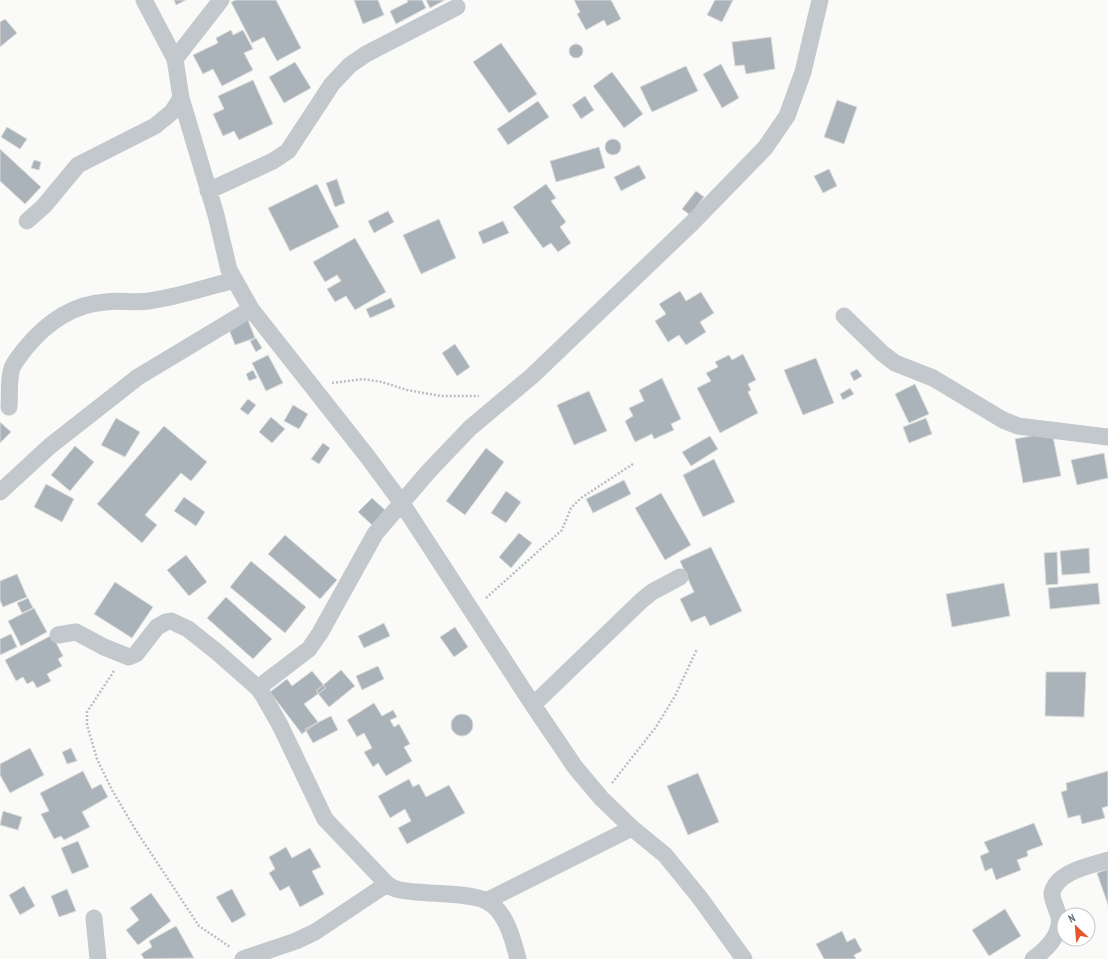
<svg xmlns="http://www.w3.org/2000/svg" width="1108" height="959" font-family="'PT Sans Narrow',sans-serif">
<rect width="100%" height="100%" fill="#fafaf8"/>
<path fill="#aab3b9" stroke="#dcdcda" d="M174 0H186L176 5Z
M236 0H276L301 48 277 61 264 37 252 43 231 2Z
M354 0H378L384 15 363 24Z
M407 0H422L426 8 396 24 390 11 408 2Z
M426 0H445L430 8Z
M574 0H611L621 19 607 26 604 20 586 30 577 14 580 12Z
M715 0H733L722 22 707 15Z
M5 19 17 33 0 47V22Z
M231 30 233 35 243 30 253 49 244 53 253 70 222 86 213 69 203 74 193 55 218 43 216 38Z
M771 37 775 69 746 74 744 65 735 66 732 42Z
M501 43 537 94 509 113 473 62Z
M569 51a7 7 0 1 1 14 0a7 7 0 1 1-14 0Z
M295 62 311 88 284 103 269 77Z
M721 64 739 98 722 108 703 74Z
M686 66 698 91 652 112 640 87Z
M612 72 643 114 624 128 593 86Z
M253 80 273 124 239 140 234 131 223 136 213 114 224 109 218 96Z
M585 96 594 110 581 119 572 105Z
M837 100 857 107 844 144 824 137Z
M538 101 549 117 508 145 497 129Z
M7 127 27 139 20 149 1 137Z
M605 147a8 8 0 1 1 16 0a8 8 0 1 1-16 0Z
M599 147 605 168 556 182 550 161Z
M0 149 41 187 25 204 0 181Z
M34 160 41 162 39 170 31 168Z
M639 165 646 178 621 191 614 177Z
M829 169 837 186 823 193 814 176Z
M337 179 345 203 335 207 326 183Z
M317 184 339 227 290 251 268 208Z
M546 184 556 198 551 201 566 222 560 227 571 243 558 252 551 243 543 248 513 207Z
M696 191 704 197 690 215 682 209Z
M388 211 394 222 374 233 368 221Z
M439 219 456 258 421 274 403 235Z
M503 221 509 233 483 244 478 232Z
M355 238 386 292 355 310 346 296 335 302 327 289 341 281 337 275 325 282 313 262Z
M680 291 686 301 701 292 714 313 700 322 706 332 686 345 679 335 668 342 655 321 666 314 659 304Z
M391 298 395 307 370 318 366 309Z
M248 320 255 338 235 345 228 327Z
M256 338 262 348 256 352 250 341Z
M455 344 470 367 457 376 442 353Z
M743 354 756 380 748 384 751 390 748 392 758 413 720 433 697 388 711 381 706 373 718 367 715 362 729 355 732 360Z
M268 355 283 383 266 391 252 363Z
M816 358 834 403 803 415 784 370Z
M857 369 862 376 854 381 850 373Z
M253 370 257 378 249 381 246 374Z
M662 378 681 419 671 424 674 430 654 439 652 434 635 442 625 421 633 416 629 408 644 401 639 390Z
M915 384 929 414 909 423 895 394Z
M850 388 854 394 843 400 840 394Z
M589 391 607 431 574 445 557 405Z
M248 399 256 405 248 415 240 409Z
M293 405 308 414 299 429 284 421Z
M271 417 285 429 272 443 259 432Z
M116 418 140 432 125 457 101 445Z
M926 418 932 434 909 443 903 427Z
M0 422 11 432 0 443Z
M164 426 207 462 191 481 181 473 145 515 157 525 142 543 97 504Z
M1052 432 1061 476 1023 483 1015 439Z
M710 436 718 449 691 466 682 452Z
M323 443 330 448 319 464 311 459Z
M75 446 94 462 70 491 51 475Z
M486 448 504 462 465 515 446 501Z
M1104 453 1108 478 1077 485 1071 460Z
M714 459 735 502 703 517 683 475Z
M624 480 631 494 593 513 586 499Z
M46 484 74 499 62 522 34 507Z
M506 491 521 502 506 523 491 513Z
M661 493 691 545 665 560 635 508Z
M184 497 205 512 196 526 174 511Z
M372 498 385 510 372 525 358 512Z
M519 533 532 543 511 568 499 557Z
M285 535 337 580 320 599 268 554Z
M711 547 742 611 710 626 705 616 691 622 680 599 694 592 680 561Z
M1089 548 1090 573 1062 575 1060 551Z
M1057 552 1058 584 1046 585 1044 553Z
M186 555 207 582 189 596 167 570Z
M251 561 306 607 285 633 230 587Z
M17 574 27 597 3 607 0 600V581Z
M115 582 153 607 132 638 94 614Z
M1004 583 1010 616 952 627 946 594Z
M1098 583 1100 604 1050 609 1048 588Z
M226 597 272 639 253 659 207 618Z
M28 598 33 608 22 613 17 603Z
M34 608 47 632 21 646 8 621Z
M384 623 390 636 364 648 358 636Z
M455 627 468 647 454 657 440 637Z
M11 634 17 647 0 655V639Z
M52 635 63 656 58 659 62 666 47 674 51 681 37 688 33 681 27 684 23 677 16 681 5 660Z
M378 666 384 679 362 690 356 676Z
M341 670 355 686 329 707 316 691Z
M312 671 326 688 304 704 318 722 302 734 270 692 287 679 292 686Z
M1046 672H1086L1084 717 1045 716Z
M374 703 382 716 393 710 397 717 390 720 394 727 399 724 410 744 404 747 412 761 386 776 378 763 373 767 364 752 372 748 364 733 357 737 347 720Z
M451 725a11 11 0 1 1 22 0a11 11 0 1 1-22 0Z
M331 716 338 730 313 743 305 729Z
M30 748 44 775 10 793 0 775V764Z
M71 748 77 761 67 764 62 752Z
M83 771 92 789 101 784 108 797 82 812 90 827 64 840 61 836 54 839 41 814 49 811 40 793Z
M1108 771V806L1102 808 1105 818 1082 824 1080 815 1068 818 1061 792 1067 790 1066 783Z
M698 773 719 822 688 835 667 786Z
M409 779 413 787 419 784 426 797 449 785 465 813 407 844 398 828 411 821 405 809 390 818 378 796Z
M3 811 22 817 18 830 0 825Z
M1034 823 1043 845 1027 851 1028 856 1017 860 1021 870 996 880 992 868 985 871 980 856 989 852 984 842Z
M78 841 89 867 72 874 61 848Z
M286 847 292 858 310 848 321 867 312 871 324 894 300 907 289 886 280 891 269 873 275 869 269 857Z
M1108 869V905L1097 873Z
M24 886 35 906 20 915 9 895Z
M67 889 76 911 59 917 51 896Z
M232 889 246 915 232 923 216 897Z
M151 893 171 921 138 945 126 930 139 920 130 908Z
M1005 909 1021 936 989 956 972 930Z
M176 926 194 958 144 959 141 954 152 947 149 941Z
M842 931 847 942 855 938 862 951 854 955 856 959H824L816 944Z"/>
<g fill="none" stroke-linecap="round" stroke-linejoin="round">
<path stroke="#bbbfc2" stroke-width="2.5" stroke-dasharray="2 2" stroke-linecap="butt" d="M332 383 363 379 382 382 407 390 441 396H479
M486 598 562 530 571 508 581 498 633 464
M114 671 87 712V725L97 759 112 790 135 829 199 926 230 947
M612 783 656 727 675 696 697 649"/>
<path stroke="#c3c8cc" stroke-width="17" d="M144 0 175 59 181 98 216 215 229 270 251 309 367 456 401 502 533 705 575 767 601 798 632 828 665 855 700 898 744 959
M175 59 221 0
M208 191 273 161 288 151 332 84 350 65 366 54 457 7
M27 221 44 206 78 165 155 126 172 112 181 98
M844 316 882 353 895 363 933 378 1003 420 1018 426 1108 437
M9 407C10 395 8 380 12 368 15 361 20 356 24 350 45 324 72 304 106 302 120 300 134 303 149 301 178 297 206 287 235 280
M0 492 50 446 138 377 251 309
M58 635 76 632 104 647 129 657 136 654 157 627 166 622 171 621 188 629 217 652 258 688 264 697 280 725 325 819 387 884C395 891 406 891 416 892 434 894 471 893 486 901 506 910 513 940 518 959
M258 688 309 649 320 633 375 534 428 472 470 428 532 376 692 223 765 148 787 116 803 72 820 0
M533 705 641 601 652 592 680 577
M486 901 632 828
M94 918 98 959
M243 959 296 941 315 932 387 884
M1033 959C1046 950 1062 934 1059 917 1057 909 1052 901 1052 893 1057 871 1090 866 1108 860"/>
</g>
<g transform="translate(1076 927) rotate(334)"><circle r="19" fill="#ffffff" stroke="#c1c8cd"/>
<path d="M0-3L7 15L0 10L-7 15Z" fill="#e4572e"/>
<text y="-6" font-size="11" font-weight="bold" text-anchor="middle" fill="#657683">N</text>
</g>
</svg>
